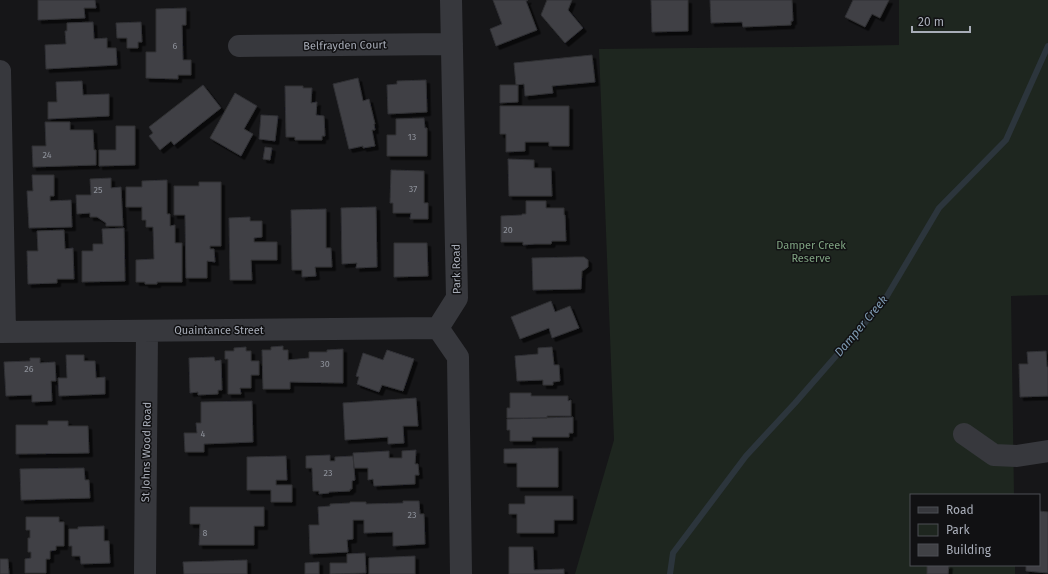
<svg xmlns="http://www.w3.org/2000/svg" width="1048" height="574" font-family="'Fira Sans',sans-serif">
<defs>
<filter id="shadow"><feDropShadow dx="3.5" dy="3.5" stdDeviation="0" flood-color="#0009"/></filter>
</defs>
<rect width="100%" height="100%" fill="#161618"/>
<path fill="#1e261f" d="M899 0H1048V295L1011 296 1014 495H911V565H1015V574H575L614 440 599 49 799 47 899 45Z"/>
<g fill="none" stroke-linecap="round" stroke-linejoin="round">
<path stroke="#2c353c" stroke-width="6" d="M670 574 673 553 746 456 795 403 884 301 939 208 1006 140 1048 46"/>
</g>
<path fill="#404145" stroke="#303034" filter="url(#shadow)" d="M38 0H95L96 8H84L85 18 38 20Z
M493 0H528L526 1 537 30 496 46 490 29 502 24Z
M547 0H572L568 10 583 28 565 43 541 15Z
M651 0H688V31L652 32Z
M710 0H792L793 21H791V25L743 27 742 22 711 23Z
M853 0H889L880 18 872 14 865 27 845 17Z
M186 8V25H182L183 60H191V75H178V79L146 78V52H156V9Z
M93 22 94 39 107 38V48H116L117 65 46 69 45 45 66 44 65 31H67V23Z
M141 22 142 42H138V48H127V38H117L116 23Z
M592 55 595 82 552 86 553 93 525 96 524 84 516 85 514 63Z
M358 78 363 101 369 99 375 124H374L375 130H372L375 146 363 148V146L349 149 333 84Z
M426 80 427 112 388 114 387 85 397 84V81Z
M82 81 83 95 109 94V116L48 119V102H57L56 82Z
M203 85 221 108 174 145 171 141 160 150 149 136 153 133 149 127Z
M500 85H518V102L500 103Z
M285 86H303V88H312L311 103 317 102 316 115 324 116 325 136H322V140H295V137H286Z
M235 93 257 106 244 129 253 134 241 156 210 138Z
M500 106H569V146H549V142H525V151L506 152V134H500Z
M261 115 278 116 275 141 259 139Z
M424 118 425 128H427V156H387V135H396V119Z
M45 122H70V130H93L94 150H96V165L33 167 32 146H46Z
M116 126H135V165L99 166V150H116Z
M265 147 272 148 270 160 263 159Z
M508 159 534 160V168H551L552 196H509Z
M391 170 424 171V203H428V219H410L411 213H393V203H390Z
M32 175H54V196H50V201L71 200 72 227 29 228 27 191H33Z
M111 178V188L121 187 123 226H106V223L97 217H90V213L77 214 76 195H91L90 179Z
M167 180V214H170V226L175 225V243H182V282H157V284H145V282H136V260L154 259 153 227H146V220H142V207H126V187H142V181Z
M199 182H221V246H210V249H214L215 262 207 261V278H186L185 215H174V186H199Z
M526 201H546V208H564V215H565L566 241H552L551 244H535L523 245V242H501V216L522 215V214H526Z
M376 207 377 267 356 268 357 263 342 264 341 208Z
M326 209V248H331L332 267H315L316 276 302 277V270H292L291 210Z
M250 217V221H262V237L254 238V242H277V260H251L252 280H230L229 218Z
M124 228 125 281 82 282V251H93V244H103L102 229Z
M64 230 65 249 73 248 74 279H57V283L28 284 27 251H38L37 231Z
M394 243H427L428 276 394 277Z
M575 257H584L588 260V267L584 270 582 271 581 289 533 290 532 258Z
M551 301 555 312 570 306 579 328 552 338 549 328 520 339 511 317Z
M283 346V350H288V360L309 358V352H327V350L343 349V383L290 382V389H263L262 350H271V347Z
M246 347V351H251V361H259V375H251V388H240L241 394H228V359H225V351H234V348Z
M552 347 554 365H559L560 381 553 382V385H543V380L517 381 515 356 538 354V348Z
M387 350 414 359 403 391 382 385 379 392 357 384 359 377 356 376 363 353 383 360Z
M1046 351 1047 367H1048V396L1020 397 1019 364H1028L1027 352Z
M66 355H84V361H95L96 378 105 377V394L59 396 58 378H67Z
M214 357 215 361 221 360 222 390H218V394L198 395V392L190 393 189 358Z
M30 358H40V363L55 362 56 381H51L52 401 32 402V395L6 396 4 362 30 361Z
M510 393H531V396H568V401L571 400V416H547V418H507V408H510Z
M416 398 418 426H403L404 443 388 444V437L345 440 343 403Z
M252 401 253 442 204 444V452H185L184 433H197L196 423H201V402Z
M573 417V433H569V437H532V441H510V430H507V419Z
M48 421H68V426H88L89 453 16 454V425H48Z
M558 448V487H517V463H504V449Z
M416 450 415 464H418L419 475H415V484L374 486 373 479 368 480V468H354L353 453 389 451V458H402V451Z
M330 455V461H335V457L353 456 355 480 352 481V489H350V491L329 492V493L319 494V491H313L312 468H306V456Z
M286 456 287 480H276V485H292V502H271V490H247V457Z
M84 468 85 480H89L90 498 21 500 20 469Z
M525 496H573V520H554V533H517V514H509V504H525Z
M403 501H419L420 514H424L425 544 393 546V532L364 533V520H353V539L347 540 348 552 310 554 309 525H319L318 507 330 506V504L350 503V502H366V504L403 503Z
M190 507H264V526H254V545H199L200 524H190Z
M1039 511 1048 512V573L1026 571V565H1039Z
M26 517H59V522H64V546H56V550L50 551V559H46V573H25V559L31 558V552H28V538H30V530H26Z
M104 526V541H109L110 563 81 564 80 556H72V546H69V529H78V527Z
M509 547H533L534 570 564 569V574H509Z
M365 553 366 573 330 574V563H347V554Z
M415 556V574H369V558Z
M0 559H8L9 574H0Z
M247 560V574H184L183 562Z
M319 562V574H305V563Z
M927 565H949L948 574H927Z"/>
<g fill="none" stroke-linecap="round" stroke-linejoin="round">
<path stroke="#37383d" stroke-width="22" d="M451 0 457 298 438 328 458 357 461 574
M239 46 452 44
M0 71 5 332
M0 332 438 328
M964 434 994 455 1017 456 1048 451
M145 574 147 331"/>
</g>
<g text-anchor="middle" stroke-width="3" stroke-linejoin="round" paint-order="stroke">
<g font-size="9" fill="#8e929b">
<text x="175" y="49">6</text>
<text x="412" y="140">13</text>
<text x="47" y="158">24</text>
<text x="413" y="192">37</text>
<text x="98" y="193">25</text>
<text x="508" y="233">20</text>
<text x="325" y="367">30</text>
<text x="29" y="372">26</text>
<text x="203" y="437">4</text>
<text x="328" y="476">23</text>
<text x="412" y="518">23</text>
<text x="205" y="536">8</text>
</g>
<g font-size="11" fill="#a8adb8" stroke="#111113">
<text transform="translate(345 45) rotate(-1)" y="4">Belfrayden Court</text>
<text transform="translate(456 269) rotate(-91)" y="4">Park Road</text>
<text x="219" y="334">Quaintance Street</text>
<text transform="translate(146 452) rotate(-89)" y="4">St Johns Wood Road</text>
</g>
<g font-size="11" fill="#7fa381" stroke="#111113">
<text x="811" y="249">Damper Creek<tspan x="811" dy="13">Reserve</tspan></text>
</g>
<g font-size="12" font-style="italic" fill="#7f9bb3" stroke="#111113">
<text transform="translate(861 326) rotate(-50)" y="4">Damper Creek</text>
</g>
</g>
<rect x="910" y="494" width="130" height="72" fill="#111113" stroke="#4d4f55"/>
<rect x="918" y="507" width="20" height="6" fill="#37383d" stroke="#4d4f55"/>
<text x="946" y="514" font-size="12" fill="#a8adb8">Road</text>
<rect x="918" y="524" width="20" height="12" fill="#1e261f" stroke="#4d4f55"/>
<text x="946" y="534" font-size="12" fill="#a8adb8">Park</text>
<rect x="918" y="544" width="20" height="12" fill="#404145" stroke="#4d4f55"/>
<text x="946" y="554" font-size="12" fill="#a8adb8">Building</text>
<path d="M912 26v6h58v-6" fill="none" stroke="#a8adb8" stroke-width="2"/>
<text x="918" y="26" font-size="12" fill="#a8adb8" stroke="#111113" stroke-width="3" paint-order="stroke">20 m</text>
</svg>
